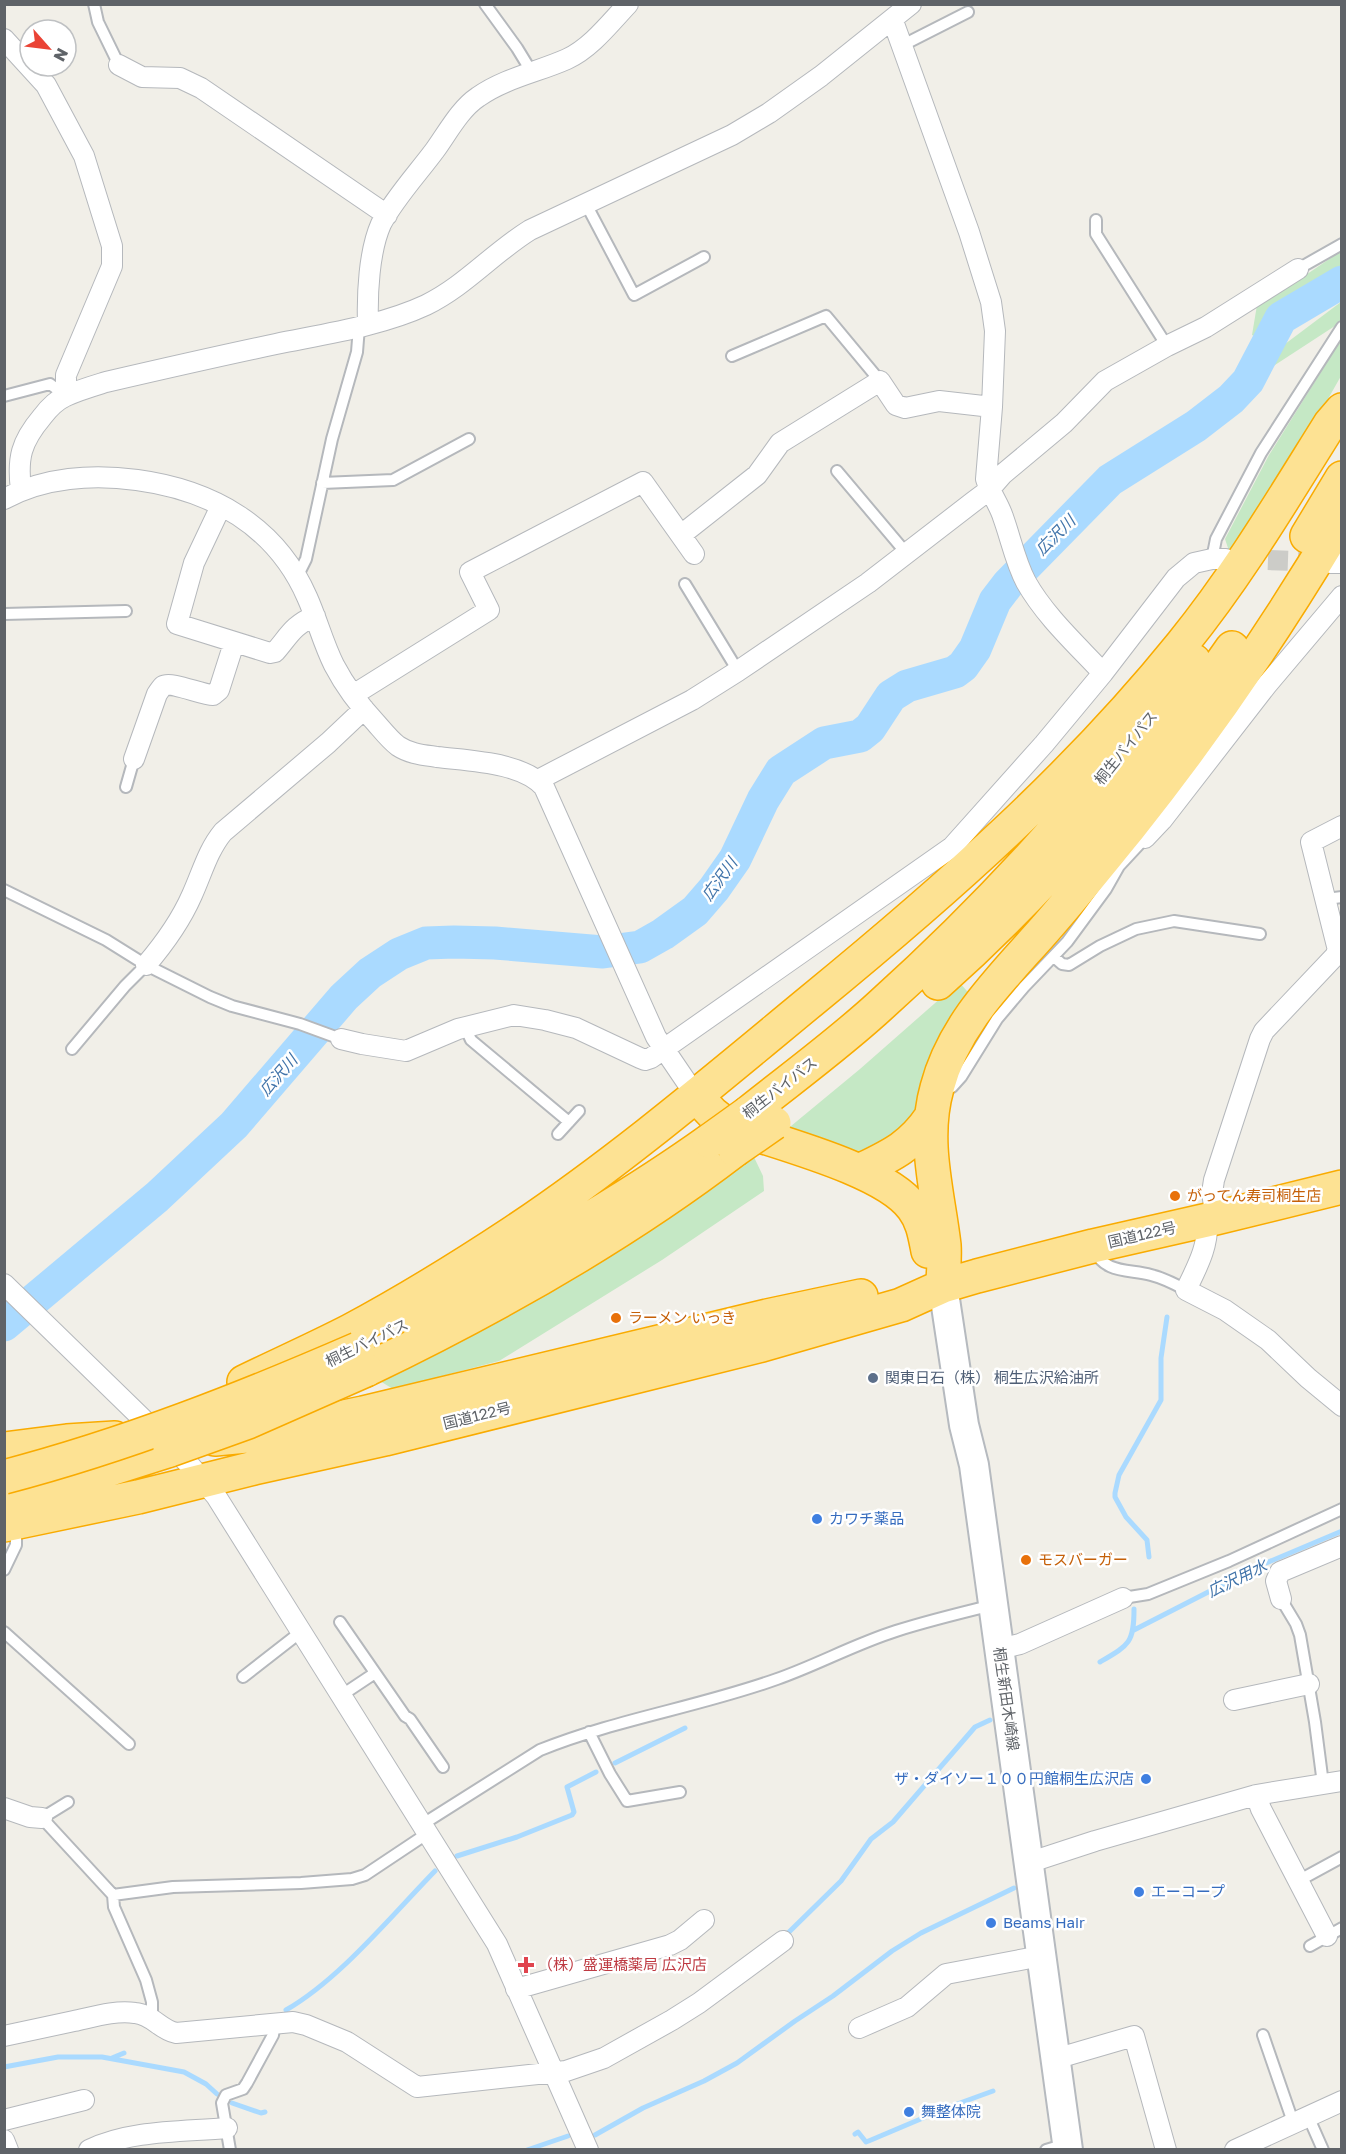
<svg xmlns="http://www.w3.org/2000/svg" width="1346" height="2154" font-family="'Golos Text','Noto Sans JP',sans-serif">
<rect width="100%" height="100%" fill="#f1efe8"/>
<path fill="#c5e8c5" d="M1341 251V274C1311 291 1276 305 1260 338L1252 335 1257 305 1275 296Z
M1341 302V322L1138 454Z
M1341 340V376L1269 503 1230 554 1225 539 1269 455Z
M959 982 974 999 916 1125 862 1155 785 1131 860 1069Z
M753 1155 763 1176 764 1191 662 1260 499 1361 393 1389 375 1378Z"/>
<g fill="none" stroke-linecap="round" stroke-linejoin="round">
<path stroke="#aadaff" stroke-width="5" d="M1149 1557 1147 1540 1126 1517 1115 1497V1493L1119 1475 1161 1400V1358L1167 1317
M1134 1630 1259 1566 1342 1531
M1100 1662C1129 1645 1134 1643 1134 1609
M615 1763 685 1728
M457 1856 517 1837 572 1815 574 1812 567 1787 596 1772
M788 1933 841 1881 871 1839 893 1822 975 1727 990 1720
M286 2010C340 1979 391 1916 435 1871
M112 2058 124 2053
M4 2067 58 2057H102L184 2072 206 2084 217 2094
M232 2103 261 2113 265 2112
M855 2134 858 2132 866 2142 871 2140 949 2107 993 2091
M595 2135 643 2108 704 2081 737 2063 795 2021 833 1996 892 1951 921 1933 1014 1888
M527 2150 568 2136"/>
<path stroke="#aadaff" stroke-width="33" d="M4 1325 157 1197 234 1125 344 997 370 973 399 954 426 943 454 942 495 943 603 952 640 947 663 934 695 911 714 889 735 859 763 800 781 771 824 743 860 736 870 728 891 696 907 686 955 672 963 666 975 649 995 601 1008 584 1110 480 1196 426 1231 399 1248 381 1281 318 1342 282"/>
<path stroke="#ccccc8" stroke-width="20" stroke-dasharray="20 10" stroke-linecap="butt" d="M1238 559 1323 562"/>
<defs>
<path id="lane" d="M94 4 98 22 119 65
M485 4 517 48 531 71
M903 45 968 12
M586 204 634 295 704 257
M1096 220V234L1167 346
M1298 269 1342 244
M732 356 826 316 880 381
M4 396 50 384 66 396
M837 471 907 554
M322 483 393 480 469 439
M1212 559 1216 539 1261 453 1342 327
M297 577 306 559 332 439 357 352 359 327
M685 584 738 671
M4 614 126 611
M126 787 134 759
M4 890 106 940 146 965 210 997 232 1006 300 1024 341 1039
M1326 899 1342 897
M1054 957 1062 964 1069 965 1100 946 1136 929 1174 921 1260 934
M465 1027 471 1040 569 1122
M72 1049 125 986 146 965
M945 1089 952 1087 961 1077 997 1019 1024 987 1067 942 1106 889 1119 866 1145 838
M558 1134 579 1111
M1094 1249C1104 1274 1129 1269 1151 1275 1163 1278 1175 1284 1186 1290
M4 1570 16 1545V1528
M1123 1598 1148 1594 1229 1561 1342 1509
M1281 1599 1296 1624 1300 1635 1315 1722 1323 1784
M340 1622 405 1716 410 1719 443 1767
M4 1632 129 1744
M243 1677 302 1631
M342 1695 375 1673
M589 1732 610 1774 627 1801 680 1792
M68 1802 42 1818 113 1895 114 1907 146 1980 152 2002V2019
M423 1824 540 1750C617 1719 699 1707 777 1679 817 1665 855 1644 896 1631 927 1621 960 1613 993 1605
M1298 1881 1342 1857
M113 1895 173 1887 301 1883 352 1879 365 1875 428 1833
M1310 1946 1342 1928
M1263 2035 1293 2122
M1308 2116 1323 2150
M230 2150 222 2103 226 2095 243 2089 247 2083 273 2035 275 2024
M1046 2150 1066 2144"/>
<path id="street" d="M893 21 969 232 991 302 995 331 992 407 986 479C990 493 999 504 1003 517 1011 539 1015 561 1026 582 1045 616 1077 645 1103 673
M4 39 46 85 84 156 112 246V266L66 375V396
M119 65 142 77 180 78 201 88 387 215
M368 324C367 294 369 251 381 224 394 199 418 173 435 150 448 132 460 109 478 97 505 78 538 72 567 59 591 48 610 23 628 4
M21 490C17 458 21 442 42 417 48 409 57 400 66 396 79 390 93 386 106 382 162 369 219 356 276 344 325 334 381 326 426 305 465 286 493 253 530 230L732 135 769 113 821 76 911 4
M4 499C44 477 93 474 137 480 212 490 276 526 307 597 317 619 323 643 334 665 345 686 360 706 376 723 383 731 390 740 398 746 410 754 424 755 437 757 469 761 522 762 544 787L656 1037 696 1096
M221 506 194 563 177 624 270 653 275 652C289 636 293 625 315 616
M681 535 757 475 780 443 880 381 896 405 905 408 939 401 992 407
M1330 563H1342
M353 695 489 610 470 572 643 482 694 554
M134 759 157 694C159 691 161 688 163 686 171 681 202 695 213 695L219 690 234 643
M538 780 692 700 738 671 868 583 973 502 989 490 1003 474 1064 423 1105 381 1167 346 1206 327 1298 269
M1131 826 1145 838 1162 820 1266 686 1342 596
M146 965C164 944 181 920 192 895 202 873 208 850 223 832L328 743 364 709
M341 1039 362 1044 406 1051 458 1029 514 1015 545 1020 576 1028 640 1058 645 1060 651 1058 952 847 1044 744 1103 673 1176 578 1194 563 1212 559H1226
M1216 1218 1212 1193 1214 1180 1260 1039 1264 1031 1335 956 1338 950 1311 842 1342 826
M1207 1220C1209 1246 1197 1267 1186 1290L1225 1310 1268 1340 1308 1378 1342 1406
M4 1284 188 1463 216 1496 497 1944 588 2150
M1281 1599 1276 1581 1280 1572 1342 1546
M1000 1649 1020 1644 1123 1598
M1234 1700 1309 1684
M1256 1795 1261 1809 1327 1936
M4 1808 30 1817 42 1818
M1027 1859H1040L1095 1841 1256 1795 1342 1781
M516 1989 670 1945 680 1940 704 1920
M859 2028 907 2007 946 1974 1041 1956
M4 2036C28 2031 51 2026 74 2021 93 2017 115 2010 135 2013 152 2014 160 2030 176 2033L293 2022 306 2025 347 2042 417 2087 566 2071 604 2058 672 2020 699 2003 783 1941
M1055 2059 1134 2036 1166 2150
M4 2120 84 2100
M4 2140 8 2150
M89 2150C130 2130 182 2132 227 2128
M1235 2150 1342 2101"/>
<path id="secondary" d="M943 1286 964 1425 974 1465 1068 2150"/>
<path id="highway" d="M1307 536 1342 478
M938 983C1045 888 1151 766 1232 648
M696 1096 713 1114 727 1125C775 1142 885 1169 913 1208 923 1221 925 1236 928 1251
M748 1113C793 1077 840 1043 882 1004 998 900 1100 785 1194 661
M859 1171C890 1156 911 1147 931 1117
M943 1286C943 1273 945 1259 944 1245 938 1193 922 1141 937 1088 954 1023 1002 978 1045 929 1074 896 1101 862 1129 828 1207 730 1279 625 1342 518
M415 1320C515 1262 615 1208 709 1141
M366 1370C495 1308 620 1238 735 1150
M244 1382C279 1365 315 1349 350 1331 406 1301 461 1267 514 1232 619 1162 714 1081 811 1001 944 892 1074 778 1182 644 1238 575 1283 499 1330 424L1342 410
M215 1439 258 1435 363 1413 767 1316 861 1296
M4 1449 67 1441 115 1438
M4 1500 63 1484 170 1450
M4 1525 138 1497 254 1468 385 1439 762 1345 901 1305 943 1286 977 1276 1093 1246 1216 1218 1342 1187"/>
</defs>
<use href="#lane" stroke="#b5b8bc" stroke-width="14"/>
<use href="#street" stroke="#b5b8bc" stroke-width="22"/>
<use href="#secondary" stroke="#b6babf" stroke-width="32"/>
<use href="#highway" stroke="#f9ab00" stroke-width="36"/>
<use href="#lane" stroke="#fff" stroke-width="10"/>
<use href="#street" stroke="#fff" stroke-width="20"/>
<use href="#secondary" stroke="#fff" stroke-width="28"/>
<use href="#highway" stroke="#fde293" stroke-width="33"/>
<defs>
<path id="highway-bridge" d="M709 1141 748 1113
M735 1150 774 1123
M170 1450 248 1422 366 1370
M4 1477C126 1445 243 1399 358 1349"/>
</defs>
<use href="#highway-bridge" stroke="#f9ab00" stroke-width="36" stroke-linecap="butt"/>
<use href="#highway-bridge" stroke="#fde293" stroke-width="33"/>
</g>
<g fill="#e8710a" stroke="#fff" stroke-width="2">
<circle cx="1175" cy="1196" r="6"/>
<circle cx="616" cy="1318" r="6"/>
<circle cx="1026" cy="1560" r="6"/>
</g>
<circle fill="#5c6f8a" stroke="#fff" stroke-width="2" cx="873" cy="1378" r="6"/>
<g fill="#3f7fe0" stroke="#fff" stroke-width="2">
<circle cx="817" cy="1519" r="6"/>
<circle cx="1146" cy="1779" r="6"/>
<circle cx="1139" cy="1892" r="6"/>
<circle cx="991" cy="1923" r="6"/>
<circle cx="909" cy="2112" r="6"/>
</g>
<path fill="#e0444e" stroke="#fff" stroke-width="2" d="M523 1956h6v6h6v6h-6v6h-6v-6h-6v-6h6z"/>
<g text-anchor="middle" stroke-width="5" stroke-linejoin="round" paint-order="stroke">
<g font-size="15" fill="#5f6368" stroke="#fff">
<text transform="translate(1126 748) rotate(-51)" y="5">桐生バイパス</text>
<text transform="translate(780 1088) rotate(-38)" y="5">桐生バイパス</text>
<text transform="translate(1142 1235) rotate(-13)" y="5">国道122号</text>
<text transform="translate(367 1343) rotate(-26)" y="5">桐生バイパス</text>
<text transform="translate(477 1416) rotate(-14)" y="5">国道122号</text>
<text transform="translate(1006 1699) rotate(82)" y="5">桐生新田木崎線</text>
</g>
<g font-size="15" fill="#c56008" stroke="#fff" text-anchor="start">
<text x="1187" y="1201">がってん寿司桐生店</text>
<text x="628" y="1323">ラーメン いっき</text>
<text x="1038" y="1565">モスバーガー</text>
</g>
<g font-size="15" fill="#4e5e75" stroke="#fff" text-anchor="start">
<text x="885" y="1383">関東日石（株） 桐生広沢給油所</text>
</g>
<g font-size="15" fill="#366cbe" stroke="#fff" text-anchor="start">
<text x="829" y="1524">カワチ薬品</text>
<text x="1134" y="1784" text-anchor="end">ザ・ダイソー１００円館桐生広沢店</text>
<text x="1151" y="1897">エーコープ</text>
<text x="1003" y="1928">Beams Hair</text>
<text x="921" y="2117">舞整体院</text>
</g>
<g font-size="15" fill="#be3a42" stroke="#fff" text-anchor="start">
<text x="538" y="1970">（株）盛運橋薬局 広沢店</text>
</g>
<g font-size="16" font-style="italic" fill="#4174aa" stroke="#fff">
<text transform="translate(1055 535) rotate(-45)" y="6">広沢川</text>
<text transform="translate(719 879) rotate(-54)" y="6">広沢川</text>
<text transform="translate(278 1075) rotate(-49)" y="6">広沢川</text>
<text transform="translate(1237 1578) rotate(-26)" y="6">広沢用水</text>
</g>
</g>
<rect width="1346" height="2154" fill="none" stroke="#5f6368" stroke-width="12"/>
<g transform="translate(48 48) rotate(118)"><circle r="28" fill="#ffffff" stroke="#bfc1c3" stroke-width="1.5"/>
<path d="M0-4.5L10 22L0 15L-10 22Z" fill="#ea4335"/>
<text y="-9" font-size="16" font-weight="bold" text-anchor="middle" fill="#5f6368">N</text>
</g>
</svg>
